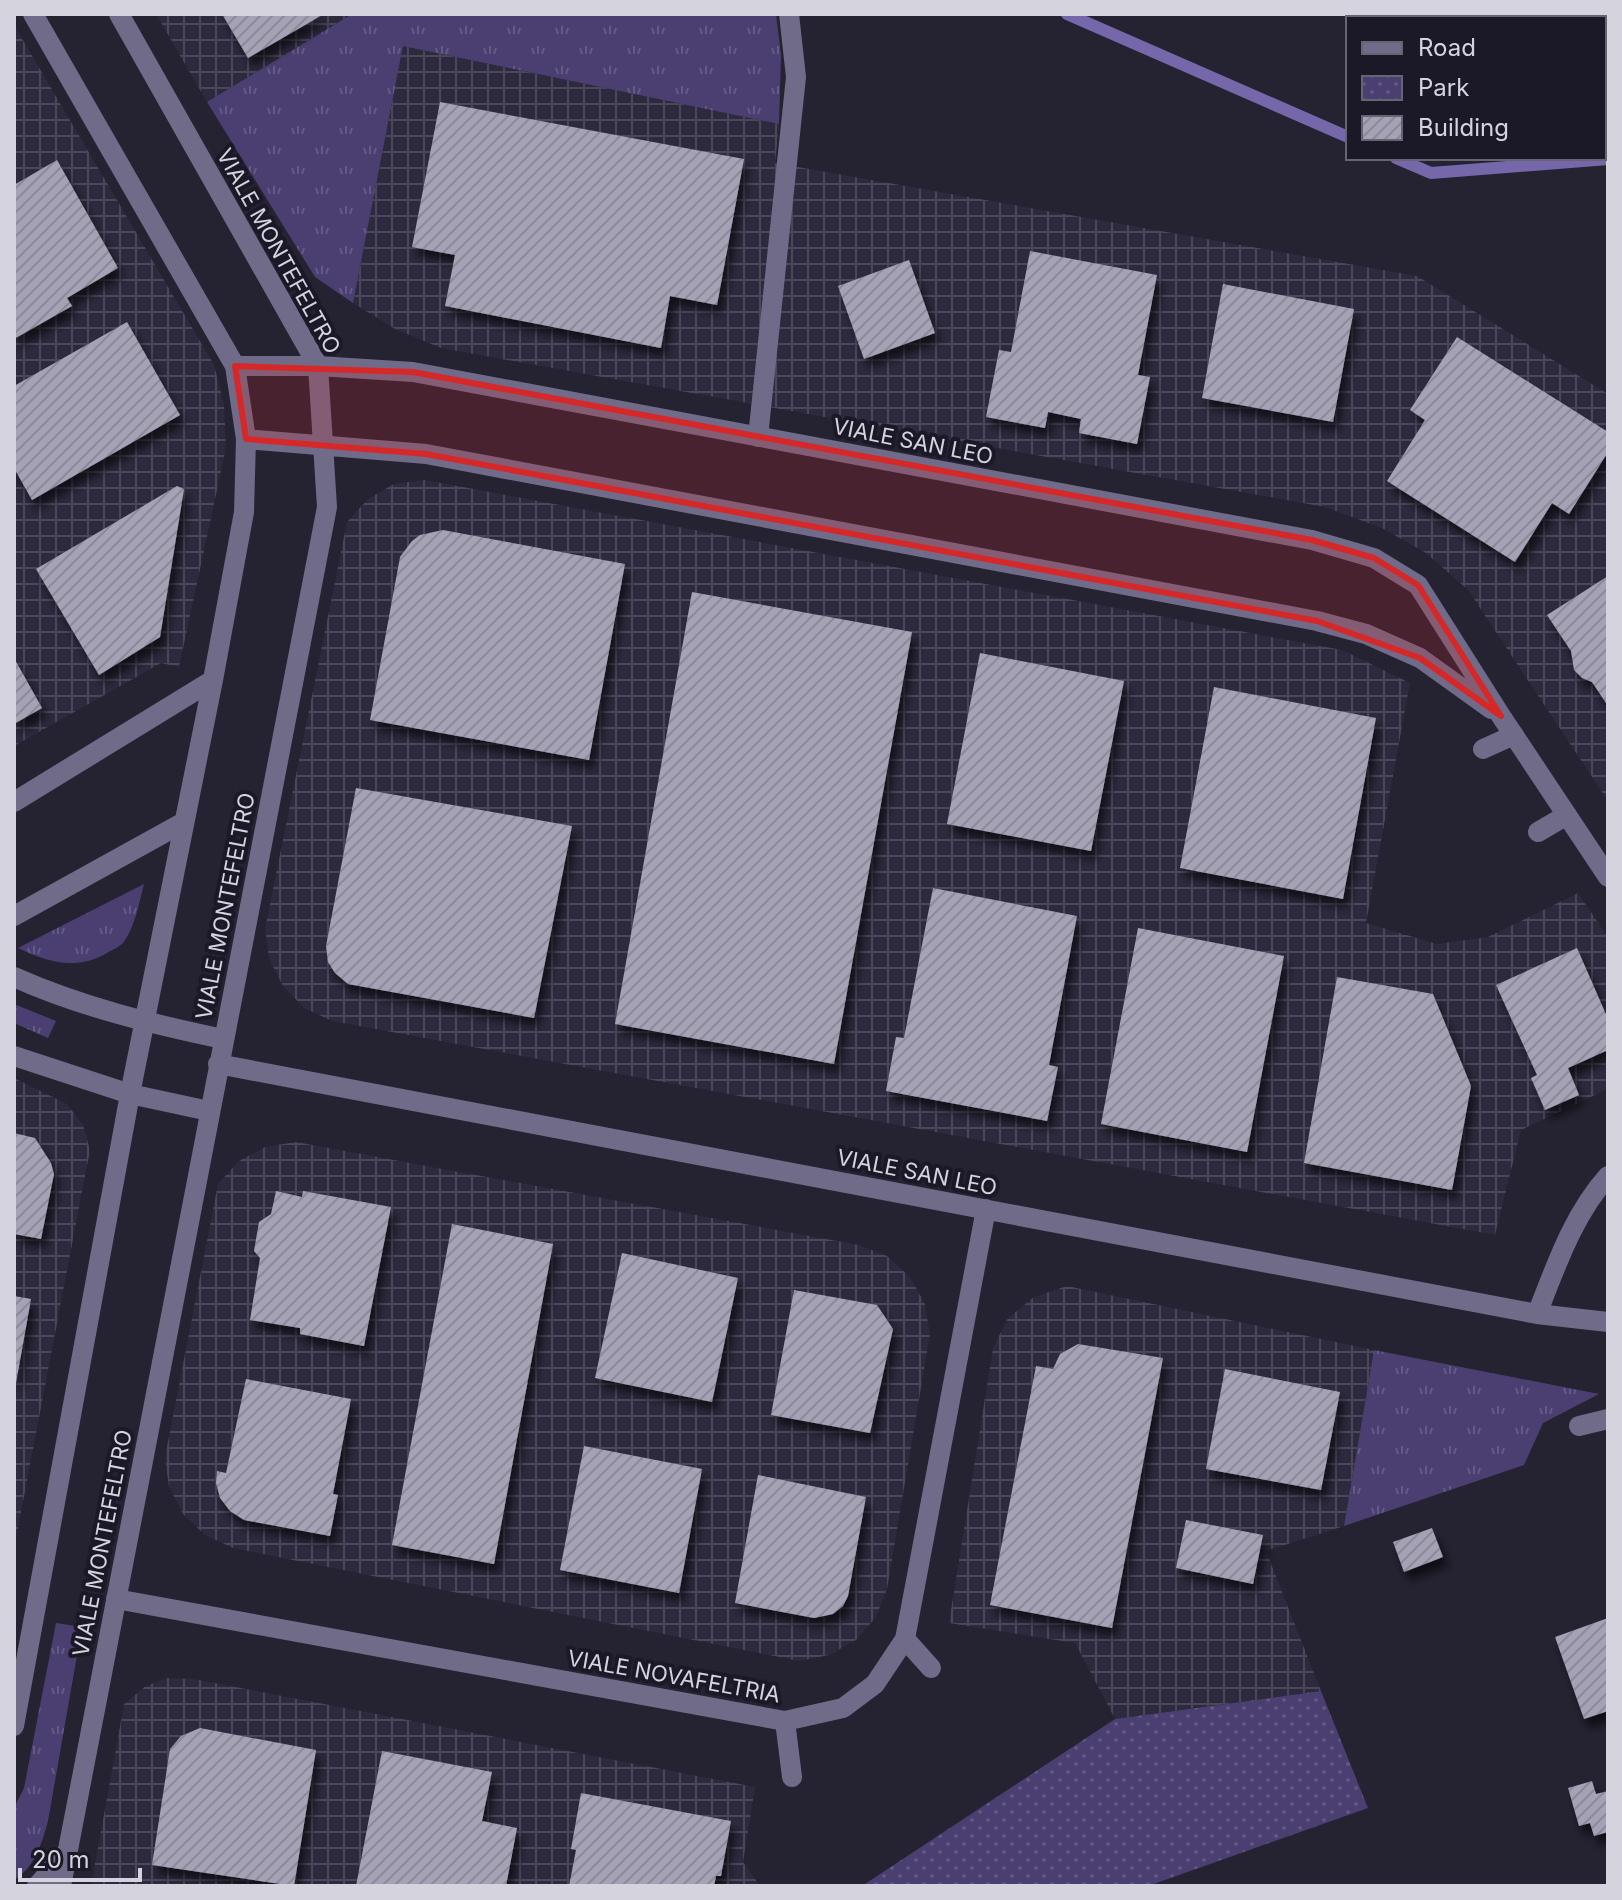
<svg xmlns="http://www.w3.org/2000/svg" width="1622" height="1900" font-family="Inter,sans-serif">
<defs>
<pattern id="industrial-grid" width="8" height="8" patternUnits="userSpaceOnUse" patternTransform="scale(2)"><rect width="8" height="8" fill="#2d293e"/><path d="M0 4h8M4 0v8" fill="none" stroke="#4b4759"/></pattern>
<pattern id="grass-tufts" width="24" height="20" patternUnits="userSpaceOnUse" patternTransform="scale(2)"><rect width="24" height="20" fill="#4b3f72"/><path d="M3 7l-1-3M5 7V3M7 7l1-3M15 17l-1-3M17 17v-4M19 17l1-3" fill="none" stroke="#645a86"/></pattern>
<pattern id="park-dots" width="8" height="8" patternUnits="userSpaceOnUse" patternTransform="scale(2)"><rect width="8" height="8" fill="#4b3f72"/><path d="M2 2h.1M6 6h.1" fill="none" stroke="#645a86" stroke-width="1.8" stroke-linecap="round"/></pattern>
<pattern id="building-hatch" width="6" height="6" patternUnits="userSpaceOnUse" patternTransform="scale(2)"><rect width="6" height="6" fill="#a5a2b6"/><path d="M-1 1l2-2M0 6l6-6M5 7l2-2" fill="none" stroke="#8c8a99"/></pattern>
<filter id="shadow"><feDropShadow dx="5" dy="9" stdDeviation="4" flood-color="#0009"/></filter>
</defs>
<rect width="100%" height="100%" fill="#252231"/>
<path fill="url(#industrial-grid)" d="M156 14H352L207 102Z
M14 25 214 365 224 404 226 448 179 667 161 663 14 746Z
M403 46 779 124 775 163 1417 276 1608 394V801L1468 590 1426 553 1382 528 1325 507 441 348 395 329 353 303Z
M425 480 1342 650 1410 683 1366 923 1437 944 1488 937 1578 893 1608 937V1089L1521 1130 1495 1235 332 1021 304 1008 283 986 269 959 265 929 347 522 368 499 394 484Z
M14 1078 67 1104 83 1125 90 1150 14 1549Z
M296 1142 859 1245 887 1256 910 1277 925 1304 930 1334 887 1589 876 1617 856 1640 829 1655 799 1661 233 1548 205 1535 183 1514 169 1487 165 1457 218 1184 239 1161 265 1147Z
M1067 1286 1374 1350 1344 1526 1266 1551 1321 1691 1115 1719 1075 1643 949 1623 993 1348 1008 1318 1034 1297Z
M166 1678 194 1679 755 1787 743 1862 760 1886H91L124 1704 146 1686Z"/>
<path fill="url(#grass-tufts)" d="M352 14H776L781 55 779 124 403 46 353 303 315 277 207 102Z
M144 884C139 903 135 927 123 943 119 947 112 950 107 953 77 971 47 962 18 948Z
M14 1004 56 1021 48 1038 14 1023Z
M1374 1350 1599 1394 1543 1423 1524 1465 1344 1526Z
M56 1623 82 1627 48 1821C42 1843 35 1867 14 1880V1808L24 1788Z"/>
<path fill="url(#park-dots)" d="M1321 1691 1368 1808 1148 1886H862L1115 1719Z"/>
<g fill="none" stroke-linecap="round" stroke-linejoin="round">
<path stroke="#7567a9" stroke-width="12" d="M1067 14 1348 137
M1396 158 1431 173 1608 159"/>
</g>
<path fill="url(#building-hatch)" filter="url(#shadow)" d="M222 14H324L248 58Z
M440 102 744 159 717 305 670 296 661 348 445 306 455 255 412 247Z
M57 160 118 268 67 298 72 306 14 339V185Z
M1030 251 1157 275 1138 375 1150 377 1137 444 1079 433 1081 419 1048 412 1045 428 986 417 999 350 1011 352Z
M909 260 935 333 864 359 838 286Z
M1223 284 1354 309 1333 422 1202 398Z
M127 322 180 415 32 500 14 468V386Z
M1457 337 1608 432V452L1569 514 1552 503 1515 562 1387 481 1425 420 1410 410Z
M177 486 184 489 160 637 99 675 36 569Z
M443 530 625 564 589 760 370 720 400 557 412 541 420 535Z
M1608 576V706L1592 682 1582 678 1574 670 1571 651 1547 615Z
M692 592 912 632 834 1064 615 1024Z
M980 653 1124 681 1091 851 947 824Z
M14 658 42 708 14 724Z
M1214 687 1376 718 1343 899 1180 868Z
M356 788 572 826 534 1018 348 984 335 973 328 962 326 946Z
M933 888 1077 916 1049 1065 1058 1067 1047 1121 886 1091 896 1037 904 1038Z
M1138 928 1284 956 1247 1152 1101 1124Z
M1577 948 1608 1019V1050L1568 1068 1579 1095 1545 1110 1531 1078 1537 1075 1496 985Z
M1337 977 1433 994 1471 1086 1452 1190 1304 1163Z
M14 1133 35 1138 51 1163 54 1174 41 1239 14 1234Z
M276 1191 302 1197 303 1191 391 1207 364 1346 300 1334V1328L250 1320 260 1258 254 1251 259 1222 271 1214Z
M452 1224 553 1244 494 1564 392 1545Z
M622 1253 738 1278 712 1402 595 1378Z
M794 1290 877 1305 893 1329 870 1433 771 1415Z
M14 1296 31 1299 16 1383 14 1382Z
M1078 1344 1163 1358 1112 1628 990 1605 1036 1366 1053 1369 1060 1354Z
M1225 1369 1340 1392 1321 1490 1206 1469Z
M246 1379 351 1399 333 1494 338 1495 330 1536 244 1520 230 1511 220 1498 216 1483 217 1471 226 1473Z
M584 1446 702 1469 679 1593 560 1570Z
M758 1475 866 1497 848 1596 843 1606 833 1614 814 1618 735 1603Z
M1186 1520 1263 1535 1253 1584 1176 1568Z
M1432 1528 1443 1557 1404 1572 1393 1542Z
M1608 1618V1711L1584 1719 1555 1637Z
M200 1728 316 1750 294 1886 152 1865 170 1749 181 1736Z
M382 1751 492 1772 482 1821 517 1828 506 1886H356Z
M1592 1781 1596 1794 1608 1791V1832L1594 1836 1590 1823 1579 1826 1568 1788Z
M581 1793 731 1821 721 1876H716L714 1886H569L576 1850 571 1849Z"/>
<g fill="none" stroke-linecap="round" stroke-linejoin="round">
<path stroke="#706b88" stroke-width="20" d="M235 366H318L413 372 1312 540 1374 558 1418 585 1501 716 1608 877
M758 437 796 77 789 14
M246 439 426 454 1317 621 1366 634 1420 658 1491 709
M1483 749 1514 735
M14 802 213 680
M1538 832 1567 815
M14 916 184 822
M14 977C81 1007 152 1024 223 1039
M14 1056 130 1094 209 1111
M218 1064 1537 1314 1608 1322
M1537 1314C1556 1266 1573 1215 1608 1176
M1579 1426 1608 1419
M116 1599 785 1721 843 1708 875 1684 905 1639 986 1209
M905 1639 931 1668
M785 1721 792 1777
M14 1726 130 1094 213 680 244 512 246 439 235 366 33 14
M37 1886 66 1853
M61 1886 327 507 318 366 119 14"/>
</g>
<path fill="#d62828" fill-opacity="0.2" stroke="#d62828" stroke-width="6" stroke-linejoin="round" d="M235 366 413 372 1312 540 1374 558 1418 585 1501 716 1420 658 1317 621 426 454 246 439Z"/>
<g text-anchor="middle" stroke-width="8" stroke-linejoin="round" paint-order="stroke">
<g font-size="22" fill="#d5d4de" stroke="#1b1927">
<text transform="translate(279 251) rotate(61)" y="8">VIALE MONTEFELTRO</text>
<text transform="translate(913 441) rotate(11)" y="8">VIALE SAN LEO</text>
<text transform="translate(225 906) rotate(-79)" y="8">VIALE MONTEFELTRO</text>
<text transform="translate(917 1172) rotate(11)" y="8">VIALE SAN LEO</text>
<text transform="translate(102 1543) rotate(-79)" y="8">VIALE MONTEFELTRO</text>
<text transform="translate(674 1676) rotate(10)" y="8">VIALE NOVAFELTRIA</text>
</g>
</g>
<rect width="1622" height="1900" fill="none" stroke="#d5d4de" stroke-width="32"/>
<rect x="1346" y="16" width="260" height="144" fill="#1b1927" stroke="#656470" stroke-width="2"/>
<rect x="1362" y="42" width="40" height="12" fill="#706b88" stroke="#656470" stroke-width="2"/>
<text x="1418" y="56" font-size="24" fill="#d5d4de">Road</text>
<rect x="1362" y="76" width="40" height="24" fill="url(#park-dots)" stroke="#656470" stroke-width="2"/>
<text x="1418" y="96" font-size="24" fill="#d5d4de">Park</text>
<rect x="1362" y="116" width="40" height="24" fill="url(#building-hatch)" stroke="#656470" stroke-width="2"/>
<text x="1418" y="136" font-size="24" fill="#d5d4de">Building</text>
<path d="M20 1868v12h120v-12" fill="none" stroke="#d5d4de" stroke-width="4"/>
<text x="32" y="1868" font-size="24" fill="#d5d4de" stroke="#1b1927" stroke-width="6" paint-order="stroke">20 m</text>
</svg>
